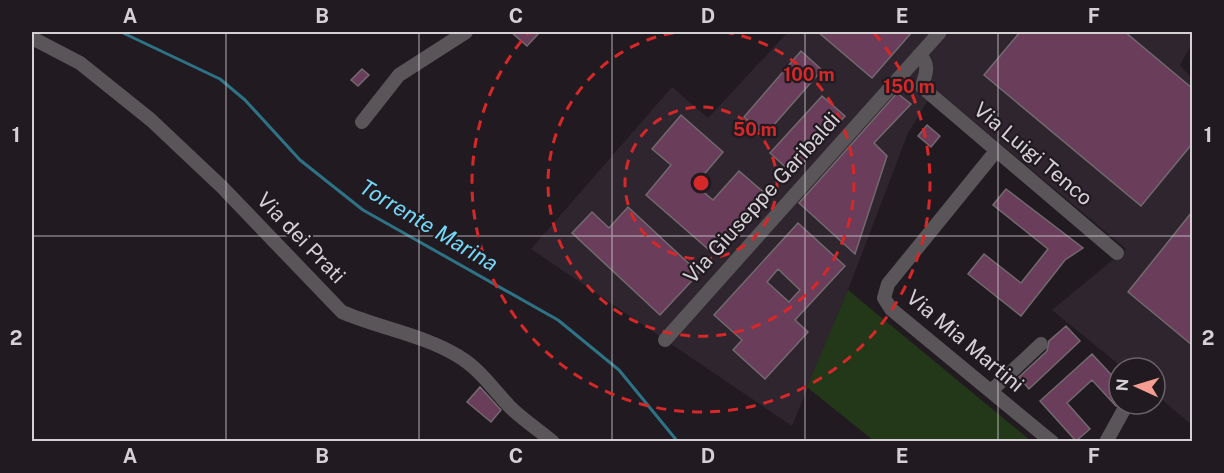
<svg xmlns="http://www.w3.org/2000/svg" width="1224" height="473" font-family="'Public Sans',sans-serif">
<rect width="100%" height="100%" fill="#211b21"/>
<path fill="#2e252f" d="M788 32H1192V44L1180 65 1192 79V425L1155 394V368H1123L1052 310 1126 249 935 89 908 133 848 290 792 426 531 249 672 87 708 118Z"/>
<path fill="#233818" d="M848 290 1031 441H874L807 387Z"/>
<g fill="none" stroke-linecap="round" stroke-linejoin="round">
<path stroke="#2e7286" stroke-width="3" d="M121 32 220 79 245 100 300 160 363 210 558 320 619 370 678 442"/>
</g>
<path fill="#6a3d5a" stroke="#726a6e" stroke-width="1.5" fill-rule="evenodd" d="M511 32H540L527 46Z
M818 32H912L872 78Z
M1020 32H1125L1192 88V144L1141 206 984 75Z
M801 51 822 70 765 135 744 117Z
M362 69 369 75 358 86 351 80Z
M897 93 911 104 874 143 887 156 855 254 799 203Z
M822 96 845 116 793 174 770 153Z
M681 115 723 152 695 185 713 200 739 171 768 196 716 256 646 195 671 165 652 149Z
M927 125 940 136 931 147 918 136Z
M1006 189 1083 248 1065 260 1021 316 968 274 984 254 1021 283 1048 249 993 205Z
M628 207 699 273 660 315 572 233 592 212 609 228Z
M1192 212V345L1128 292Z
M798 223 845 266 795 320 808 332 765 379 733 350 742 340 714 315ZM778 269 800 290 789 302 767 282Z
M1066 326 1080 341 1029 389 1019 377 1047 351 1049 341Z
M1092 354 1119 383V400L1116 406 1092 380 1067 403 1090 429 1076 441 1040 401Z
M480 387 501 410 491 422 467 402Z"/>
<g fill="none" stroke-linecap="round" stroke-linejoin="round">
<path stroke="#595558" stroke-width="14" d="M32 38 80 63 151 120 222 187 342 312C379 328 424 335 458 356 480 369 493 389 510 407 523 420 539 430 553 442
M919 55C931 64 925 75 922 87L1117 253
M362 122 399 75 466 32
M996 151 888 284 884 298 891 309 1052 442
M665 340 940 32
M991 391 1041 344
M1106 442 1127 404"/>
</g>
<path fill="none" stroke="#d4d0d4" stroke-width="1.5" stroke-opacity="0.55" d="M226 32V442M419 32V442M612 32V442M805 32V442M998 32V442M32 236H1192"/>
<g fill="none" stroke="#d62828" stroke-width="3" stroke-dasharray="10 8">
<circle cx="701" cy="183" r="76"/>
<path d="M724 32A153 153 0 1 1 678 32"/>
<path d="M874 33A229 229 0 1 1 528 33"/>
</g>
<g text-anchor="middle" stroke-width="4.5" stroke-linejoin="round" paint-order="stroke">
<g font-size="21" fill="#d4d0d4" stroke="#211b21">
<text transform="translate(1033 154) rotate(40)" y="7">Via Luigi Tenco</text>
<text transform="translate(762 198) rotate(-48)" y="7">Via Giuseppe Garibaldi</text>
<text transform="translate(301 238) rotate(46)" y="7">Via dei Prati</text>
<text transform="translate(965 341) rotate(40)" y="7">Via Mia Martini</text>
</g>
<g font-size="22" font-style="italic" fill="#74d9f8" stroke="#211b21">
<text transform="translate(429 225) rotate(31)" y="8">Torrente Marina</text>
</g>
</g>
<circle cx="701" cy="183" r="9" fill="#d62828" stroke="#211b21" stroke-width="3"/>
<g font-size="18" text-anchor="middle" font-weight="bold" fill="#d62828" stroke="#211b21" stroke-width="4.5" stroke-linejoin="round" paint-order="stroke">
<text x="809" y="81">100 m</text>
<text x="909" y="93">150 m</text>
<text x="755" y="136">50 m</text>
</g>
<rect width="1224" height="473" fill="none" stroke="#211b21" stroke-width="66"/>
<g transform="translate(1137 386) rotate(274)"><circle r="28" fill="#211b21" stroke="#696369" stroke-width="1.5"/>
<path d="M0-4.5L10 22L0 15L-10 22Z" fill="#f59c93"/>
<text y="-9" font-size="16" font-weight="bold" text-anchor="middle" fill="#d4d0d4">N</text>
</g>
<rect x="33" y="33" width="1158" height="407" fill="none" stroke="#d4d0d4" stroke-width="2"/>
<g font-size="20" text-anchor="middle" font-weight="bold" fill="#d4d0d4">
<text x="130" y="23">A</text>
<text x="322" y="23">B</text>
<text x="516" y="23">C</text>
<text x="708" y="23">D</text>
<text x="902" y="23">E</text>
<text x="1094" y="23">F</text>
<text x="16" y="142">1</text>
<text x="1208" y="142">1</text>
<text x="16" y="345">2</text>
<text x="1208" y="345">2</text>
<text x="130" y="463">A</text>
<text x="322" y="463">B</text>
<text x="516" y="463">C</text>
<text x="708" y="463">D</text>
<text x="902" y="463">E</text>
<text x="1094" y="463">F</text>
</g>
</svg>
